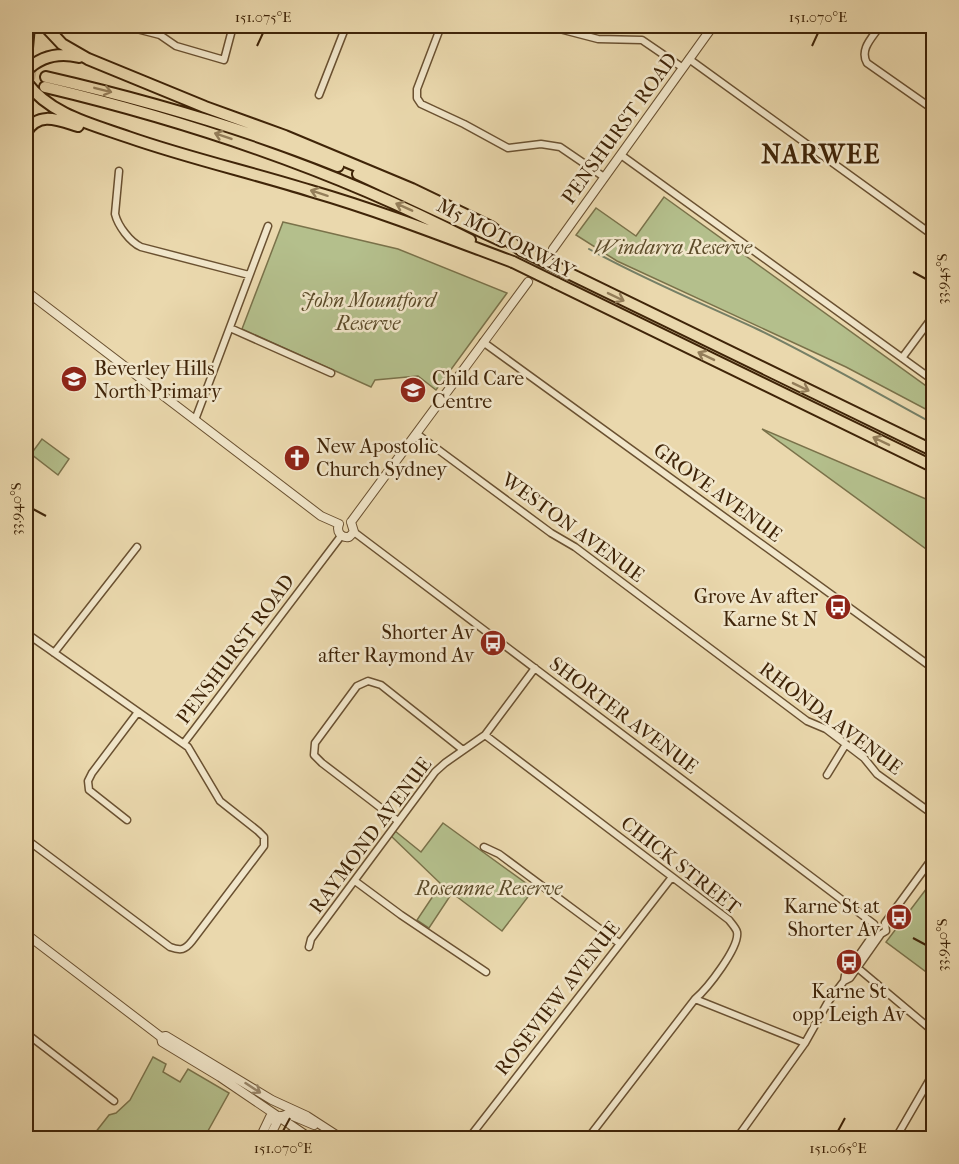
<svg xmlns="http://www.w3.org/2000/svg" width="959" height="1164" font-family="'IM FELL French Canon',serif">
<rect width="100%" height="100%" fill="#ead8ad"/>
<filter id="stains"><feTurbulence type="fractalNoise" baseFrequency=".00333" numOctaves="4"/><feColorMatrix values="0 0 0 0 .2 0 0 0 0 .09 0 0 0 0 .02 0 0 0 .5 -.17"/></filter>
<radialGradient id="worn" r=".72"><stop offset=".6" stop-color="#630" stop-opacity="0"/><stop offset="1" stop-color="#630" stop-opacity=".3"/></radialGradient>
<path fill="#b4bf8c" stroke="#7a724a" stroke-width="1.5" d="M664 197 933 391V413L846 367 617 261 576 235 596 208 636 236Z
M283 222 398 249 507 293 436 390 418 376 375 380 371 387 242 329Z
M762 429 933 502V554Z
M42 439 69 459 58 475 31 454Z
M443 823 534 889 502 931 452 893 429 928 417 920 441 884 391 836 395 831 421 852Z
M933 880V977L886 942Z
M153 1057 166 1064 163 1072 180 1082 188 1069 229 1093 204 1138H91L109 1115 116 1113 130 1100Z"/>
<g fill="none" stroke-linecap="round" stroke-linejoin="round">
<path stroke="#757f66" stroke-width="2" d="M589 249C643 279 701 303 757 329 817 358 875 392 934 424"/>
<path stroke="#c8b48c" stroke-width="8" stroke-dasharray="8 4" stroke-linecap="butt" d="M528 282 553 249"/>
<path stroke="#c8b48c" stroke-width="10" stroke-dasharray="10 5" stroke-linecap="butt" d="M26 73 46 77"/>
<defs>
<path id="minor" d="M125 26 160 35 176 46 224 60 233 26
M441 26 417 89V98L421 104 464 124 508 148 541 144 560 147 604 177
M548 26 598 39 642 40 683 68
M880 26C873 37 859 49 867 63L934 110
M689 59 934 236
M319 95 346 26
M621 155 934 381
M119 171 115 214C118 226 130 242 141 247L249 275
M230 328 331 373
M483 342 934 669
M902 358 934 315
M195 420 268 226
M417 434 551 533 575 547 807 721 826 729 864 758 877 774 934 815
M354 532 874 924
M26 633 188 747 220 801 258 831 264 837V846L192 941C185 950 181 951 170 947L26 839
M54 653 137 547
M485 735 729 920C731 923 736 928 737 932 740 947 707 989 695 999L588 1138
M184 743 341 536
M827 775 846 744
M127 820 89 790 88 781 92 773 138 712
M398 821 322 763 314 755 315 743 357 686 368 681 381 685 463 750
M484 847 499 854 619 943
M355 881 401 915 486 972
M885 923 934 856
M309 947 311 939 435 772 445 763 485 735 535 668
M853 964 934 1032
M844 981 850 978 881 934 886 931 885 923
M695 999 805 1043
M26 1033 114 1101
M897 1136 934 1072
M469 1138 672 877
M737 1138 805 1043 828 1002 844 981 845 975 875 932"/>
<path id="tertiary" d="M553 249 713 26
M26 291 321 516 339 524
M351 522 528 282
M339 524C336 532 341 538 349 537L354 532 351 522
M26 934 161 1037 162 1042 220 1077 310 1138
M161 1037 166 1036 272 1100 307 1116 341 1138
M270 1120 288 1114 314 1125
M260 1138 270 1117
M269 1138 280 1116
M280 1138 293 1133 301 1135"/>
<path id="trunk" d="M26 59 29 26"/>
<path id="motorway" d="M45 26 62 44 88 59 205 107 285 136 412 189 491 227 521 250
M26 71C41 56 58 52 79 57
M46 77C146 100 243 128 338 166
M26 82C51 115 91 124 128 137 188 158 250 172 311 191 380 211 446 237 513 262
M45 87C192 122 335 170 470 240
M26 132C39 111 58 120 78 126
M358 174 502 241
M564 271 934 451
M556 283 934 467"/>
</defs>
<use href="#minor" stroke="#6a5131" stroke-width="9"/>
<use href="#tertiary" stroke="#6a5131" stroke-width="10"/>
<use href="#trunk" stroke="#3f2408" stroke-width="14"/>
<use href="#motorway" stroke="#3f2408" stroke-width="14"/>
<use href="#minor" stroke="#f1e6ca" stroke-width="6"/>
<use href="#tertiary" stroke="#f1e6ca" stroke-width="8"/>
<use href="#trunk" stroke="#ead8ad" stroke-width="10"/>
<use href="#motorway" stroke="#ead8ad" stroke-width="10"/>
<defs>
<path id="motorway-bridge" d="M521 250 564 271
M513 262 556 283"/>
</defs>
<use href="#motorway-bridge" stroke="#3f2408" stroke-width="14" stroke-linecap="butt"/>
<use href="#motorway-bridge" stroke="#ead8ad" stroke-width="10"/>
</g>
<defs><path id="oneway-shaft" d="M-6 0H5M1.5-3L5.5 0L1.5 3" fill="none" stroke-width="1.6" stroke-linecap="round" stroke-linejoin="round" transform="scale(1.5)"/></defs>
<g stroke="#947e5a">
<use href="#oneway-shaft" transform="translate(103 90) rotate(14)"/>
<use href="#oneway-shaft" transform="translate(223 136) rotate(-161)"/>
<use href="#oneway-shaft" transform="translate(319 193) rotate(-162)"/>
<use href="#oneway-shaft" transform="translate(404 207) rotate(-156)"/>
<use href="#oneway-shaft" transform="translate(616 297) rotate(26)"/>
<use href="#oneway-shaft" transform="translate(706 356) rotate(-154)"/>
<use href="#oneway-shaft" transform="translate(801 387) rotate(26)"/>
<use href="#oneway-shaft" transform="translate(881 441) rotate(-154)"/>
</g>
<use stroke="#988569" href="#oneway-shaft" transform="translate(253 1088) rotate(33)"/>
<path fill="none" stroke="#3f2408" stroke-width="2" d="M257 46 263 33M812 46 818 33M913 272 926 279M33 509 46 516M913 938 926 945M283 1131 290 1118M838 1131 845 1118"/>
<defs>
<symbol id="school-disc" viewBox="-11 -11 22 22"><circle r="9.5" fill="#8f2418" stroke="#f1e6ca"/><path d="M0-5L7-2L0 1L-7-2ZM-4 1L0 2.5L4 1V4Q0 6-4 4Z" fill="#fff"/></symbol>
<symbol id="church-disc" viewBox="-11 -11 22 22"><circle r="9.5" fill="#8f2418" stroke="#f1e6ca"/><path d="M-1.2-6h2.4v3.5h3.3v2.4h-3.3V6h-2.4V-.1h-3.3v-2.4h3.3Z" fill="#fff"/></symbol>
<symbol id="bus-disc" viewBox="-11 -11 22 22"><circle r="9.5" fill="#8f2418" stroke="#f1e6ca"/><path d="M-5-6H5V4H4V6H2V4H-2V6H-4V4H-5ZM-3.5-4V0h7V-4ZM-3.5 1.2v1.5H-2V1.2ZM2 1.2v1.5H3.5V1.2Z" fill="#fff"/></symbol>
</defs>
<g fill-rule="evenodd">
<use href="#school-disc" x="59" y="364" width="30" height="30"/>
<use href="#school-disc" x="398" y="375" width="30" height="30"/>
<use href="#church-disc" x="282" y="443" width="30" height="30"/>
<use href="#bus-disc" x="823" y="592" width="30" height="30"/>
<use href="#bus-disc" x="478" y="628" width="30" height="30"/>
<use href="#bus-disc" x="884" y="902" width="30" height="30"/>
<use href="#bus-disc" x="834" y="947" width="30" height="30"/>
</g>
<g text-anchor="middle" stroke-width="5" stroke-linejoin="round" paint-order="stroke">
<g font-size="20" fill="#3f2408" stroke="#f1e6ca">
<text transform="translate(619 128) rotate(-54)" y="7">PENSHURST ROAD</text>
<text transform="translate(506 238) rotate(27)" y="7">M5 MOTORWAY</text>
<text transform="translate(718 492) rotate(36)" y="7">GROVE AVENUE</text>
<text transform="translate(573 527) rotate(36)" y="7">WESTON AVENUE</text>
<text transform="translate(235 649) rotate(-53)" y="7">PENSHURST ROAD</text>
<text transform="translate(624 715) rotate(37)" y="7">SHORTER AVENUE</text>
<text transform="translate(831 718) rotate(37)" y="7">RHONDA AVENUE</text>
<text transform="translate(370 835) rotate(-53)" y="7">RAYMOND AVENUE</text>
<text transform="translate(681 865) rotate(38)" y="7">CHICK STREET</text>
<text transform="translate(557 998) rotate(-52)" y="7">ROSEVIEW AVENUE</text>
</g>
<g font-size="20" font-style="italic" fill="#5c4b29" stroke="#f1e6ca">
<text x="673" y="254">Windarra Reserve</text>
<text x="368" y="307">John Mountford<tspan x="368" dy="23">Reserve</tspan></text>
<text x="489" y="895">Roseanne Reserve</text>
</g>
<g font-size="20" fill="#3f2408" stroke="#f1e6ca" text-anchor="start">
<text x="94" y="375">Beverley Hills<tspan x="94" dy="23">North Primary</tspan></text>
<text x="432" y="385">Child Care<tspan x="432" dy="23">Centre</tspan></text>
<text x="316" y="453">New Apostolic<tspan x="316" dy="23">Church Sydney</tspan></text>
<text x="818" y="603" text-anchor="end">Grove Av after<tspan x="818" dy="23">Karne St N</tspan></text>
<text x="474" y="639" text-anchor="end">Shorter Av<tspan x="474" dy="23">after Raymond Av</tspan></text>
<text x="880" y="913" text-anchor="end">Karne St at<tspan x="880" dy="23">Shorter Av</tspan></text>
<text x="849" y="998" text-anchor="middle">Karne St<tspan x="849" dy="23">opp Leigh Av</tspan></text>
</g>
<g font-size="26" font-weight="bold" letter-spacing="1.5" fill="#3f2408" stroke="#f1e6ca">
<text x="821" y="163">NARWEE</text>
</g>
</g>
<rect width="959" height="1164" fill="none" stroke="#ead8ad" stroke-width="66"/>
<rect x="33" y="33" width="893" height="1098" fill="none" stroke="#3f2408" stroke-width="2"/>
<g font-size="15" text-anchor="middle" fill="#3f2408">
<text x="263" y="22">151.075°E</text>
<text x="818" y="22">151.070°E</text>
<text transform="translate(942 279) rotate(-90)" y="5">33.945°S</text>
<text transform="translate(16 509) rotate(-90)" y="5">33.940°S</text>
<text transform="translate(942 945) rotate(-90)" y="5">33.940°S</text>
<text x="283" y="1153">151.070°E</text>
<text x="838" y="1153">151.065°E</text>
</g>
<rect width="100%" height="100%" filter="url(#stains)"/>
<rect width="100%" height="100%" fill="url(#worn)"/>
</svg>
